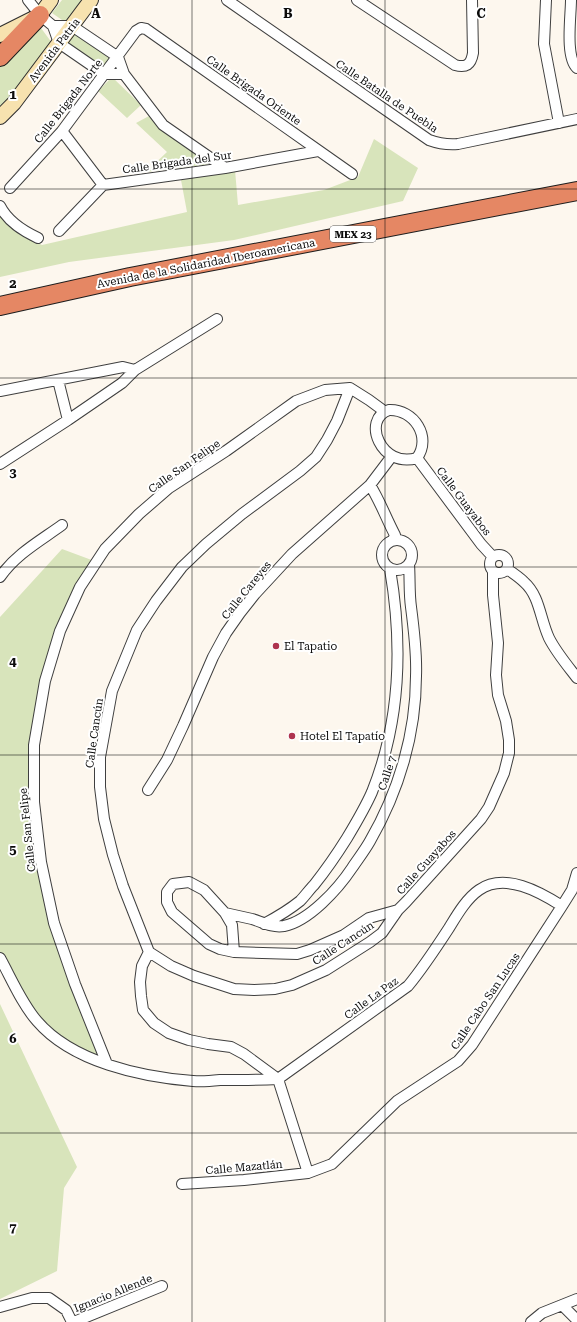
<svg xmlns="http://www.w3.org/2000/svg" width="577" height="1322" font-family="'Roboto Serif',serif">
<rect width="100%" height="100%" fill="#fdf7ee"/>
<path fill="#d8e4bb" d="M62 0H82L65 22 52 13Z
M25 26 41 28 52 43 12 97 0 109V41Z
M71 27 118 57 104 74 59 43Z
M112 77 141 105 127 118 98 91Z
M149 116 171 136 211 164 146 172 167 152 136 123Z
M374 139 418 168 403 201 234 240 69 262 0 277V215C7 228 29 238 42 245L187 212 181 180 235 170 238 205 324 190 358 177Z
M62 549 97 562 48 668 34 766 39 847 78 991 99 1061 37 1021 0 957V617Z
M0 1004 77 1167 64 1188 57 1271 0 1299Z"/>
<g fill="none" stroke-linecap="round" stroke-linejoin="round">
<defs>
<path id="street" d="M28 0 40 15 53 26 59 43 104 74H124
M227 0 429 140C440 144 447 145 458 144L577 119
M357 0 455 65C466 68 471 65 473 53L472 0
M546 0 544 44 559 123
M571 0C571 16 565 57 577 68
M53 26H72L118 57 124 74 163 125 225 168
M62 131 103 185
M10 188 62 131 136 31 141 28 146 29 352 174
M0 206C8 222 23 231 38 238
M59 231 103 185 225 168 318 151
M58 380 68 420
M350 388 337 421 327 440 316 457 300 471 242 514 206 544 182 567 156 601 137 630 112 691 100 757V787L104 819 113 855 123 886 149 952 171 966 194 976 234 989 254 990 275 989 292 985 326 970 370 942 382 933 398 910
M0 391 123 367 135 370
M389 410C414 409 432 437 417 458 381 469 361 419 389 410Z
M417 458 481 544 493 557
M0 464 68 420 122 383 135 370 217 319
M370 485C380 501 386 518 395 535L393 540
M382 555a15 15 0 1 1 30 0a15 15 0 1 1-30 0Z
M490 564a9 9 0 1 1 18 0a9 9 0 1 1-18 0Z
M507 569C513 573 519 577 524 582 540 596 540 619 549 638 556 652 567 665 577 678
M0 577C16 554 40 541 62 525
M148 790 167 760 183 726 213 657 226 633 240 613 255 594 292 554 370 485 392 456
M225 913C234 915 243 917 252 919 262 922 272 928 284 926 309 921 338 889 352 868 358 859 365 850 370 841 399 791 416 733 416 676 417 653 414 630 411 607 409 593 410 578 409 564
M264 924C277 917 289 910 300 901 305 896 309 890 314 885 326 870 337 854 347 838 356 823 365 808 372 792 401 720 403 645 390 569
M149 952 142 966 140 982 141 996 143 1010 154 1023 169 1033 189 1040 208 1044 231 1047 244 1054 278 1079
M234 952 232 925 225 913 204 890 189 882 173 884 167 892V902L172 912 209 944 220 949 234 952 297 954 310 950 344 935 369 918 398 910 406 902 481 819 489 807 504 773 509 753V740L506 721 498 695 496 675 498 643 493 595V572
M0 958C11 978 22 1004 37 1021 72 1062 141 1077 193 1081 202 1082 211 1081 220 1080 239 1080 259 1080 278 1079
M107 1064 75 984 54 923 41 862 34 802V745L45 681 60 631 80 587 105 549 139 514 169 488 226 451 296 401 325 390 350 388 369 400 384 411
M278 1079 408 986C423 968 436 948 449 928 457 915 466 899 479 890 505 872 540 892 562 906
M278 1079 308 1173
M182 1184 244 1180 308 1173 332 1164 397 1101 458 1061 472 1045 562 906 572 890 577 873
M562 1305 577 1320
M0 1307 32 1298H49L66 1310 72 1322
M74 1322 162 1286
M531 1322 542 1313 577 1299"/>
<path id="secondary" d="M0 35 40 15 51 0
M0 117 14 103 91 0"/>
<path id="highway" d="M0 57 40 15
M0 306 130 277 577 191"/>
</defs>
<use href="#street" stroke="#3f3f3f" stroke-width="12"/>
<use href="#secondary" stroke="#2e2e2e" stroke-width="16"/>
<use href="#highway" stroke="#1d1d1d" stroke-width="20"/>
<use href="#street" stroke="#fff" stroke-width="10"/>
<use href="#secondary" stroke="#f7e2af" stroke-width="14"/>
<use href="#highway" stroke="#e58764" stroke-width="18"/>
</g>
<path fill="none" stroke="#0c0c0c" stroke-width="1" stroke-opacity="0.55" d="M192 0V1322M385 0V1322M0 189H577M0 378H577M0 567H577M0 755H577M0 944H577M0 1133H577"/>
<g fill="#ae334f" stroke="#fff" stroke-width="1.5">
<circle cx="276" cy="646" r="4"/>
<circle cx="292" cy="736" r="4"/>
</g>
<g text-anchor="middle" stroke-width="4" stroke-linejoin="round" paint-order="stroke">
<rect fill="#fff" stroke="#555" stroke-width="1" x="330" y="226" width="46" height="16" rx="3"/>
<g font-size="10" font-weight="bold" fill="#0c0c0c">
<text x="353" y="238">MEX 23</text>
</g>
<g font-size="11" fill="#0c0c0c" stroke="#fff">
<text transform="translate(54 50) rotate(-53)" y="4">Avenida Patria</text>
<text transform="translate(254 90) rotate(35)" y="4">Calle Brigada Oriente</text>
<text transform="translate(387 96) rotate(34)" y="4">Calle Batalla de Puebla</text>
<text transform="translate(68 101) rotate(-52)" y="4">Calle Brigada Norte</text>
<text transform="translate(177 162) rotate(-8)" y="4">Calle Brigada del Sur</text>
<text transform="translate(206 263) rotate(-11)" y="4">Avenida de la Solidaridad Iberoamericana</text>
<text transform="translate(184 466) rotate(-35)" y="4">Calle San Felipe</text>
<text transform="translate(464 501) rotate(53)" y="4">Calle Guayabos</text>
<text transform="translate(246 590) rotate(-51)" y="4">Calle Careyes</text>
<text transform="translate(94 733) rotate(-82)" y="4">Calle Cancún</text>
<text transform="translate(387 773) rotate(-71)" y="4">Calle 7</text>
<text transform="translate(27 830) rotate(-96)" y="4">Calle San Felipe</text>
<text transform="translate(426 862) rotate(-48)" y="4">Calle Guayabos</text>
<text transform="translate(343 943) rotate(-33)" y="4">Calle Cancún</text>
<text transform="translate(371 998) rotate(-36)" y="4">Calle La Paz</text>
<text transform="translate(485 1001) rotate(-56)" y="4">Calle Cabo San Lucas</text>
<text transform="translate(244 1167) rotate(-5)" y="4">Calle Mazatlán</text>
<text transform="translate(113 1293) rotate(-22)" y="4">Ignacio Allende</text>
</g>
<g font-size="11" fill="#0c0c0c" stroke="#fff" text-anchor="start">
<text x="284" y="650">El Tapatio</text>
<text x="300" y="740">Hotel El Tapatío</text>
</g>
</g>
<g font-size="13" text-anchor="middle" font-weight="bold" fill="#0c0c0c" stroke="#fff" stroke-width="4" stroke-linejoin="round" paint-order="stroke">
<text x="96" y="18">A</text>
<text x="288" y="18">B</text>
<text x="481" y="18">C</text>
<text x="13" y="99">1</text>
<text x="13" y="288">2</text>
<text x="13" y="477">3</text>
<text x="13" y="666">4</text>
<text x="13" y="854">5</text>
<text x="13" y="1043">6</text>
<text x="13" y="1232">7</text>
</g>
</svg>
